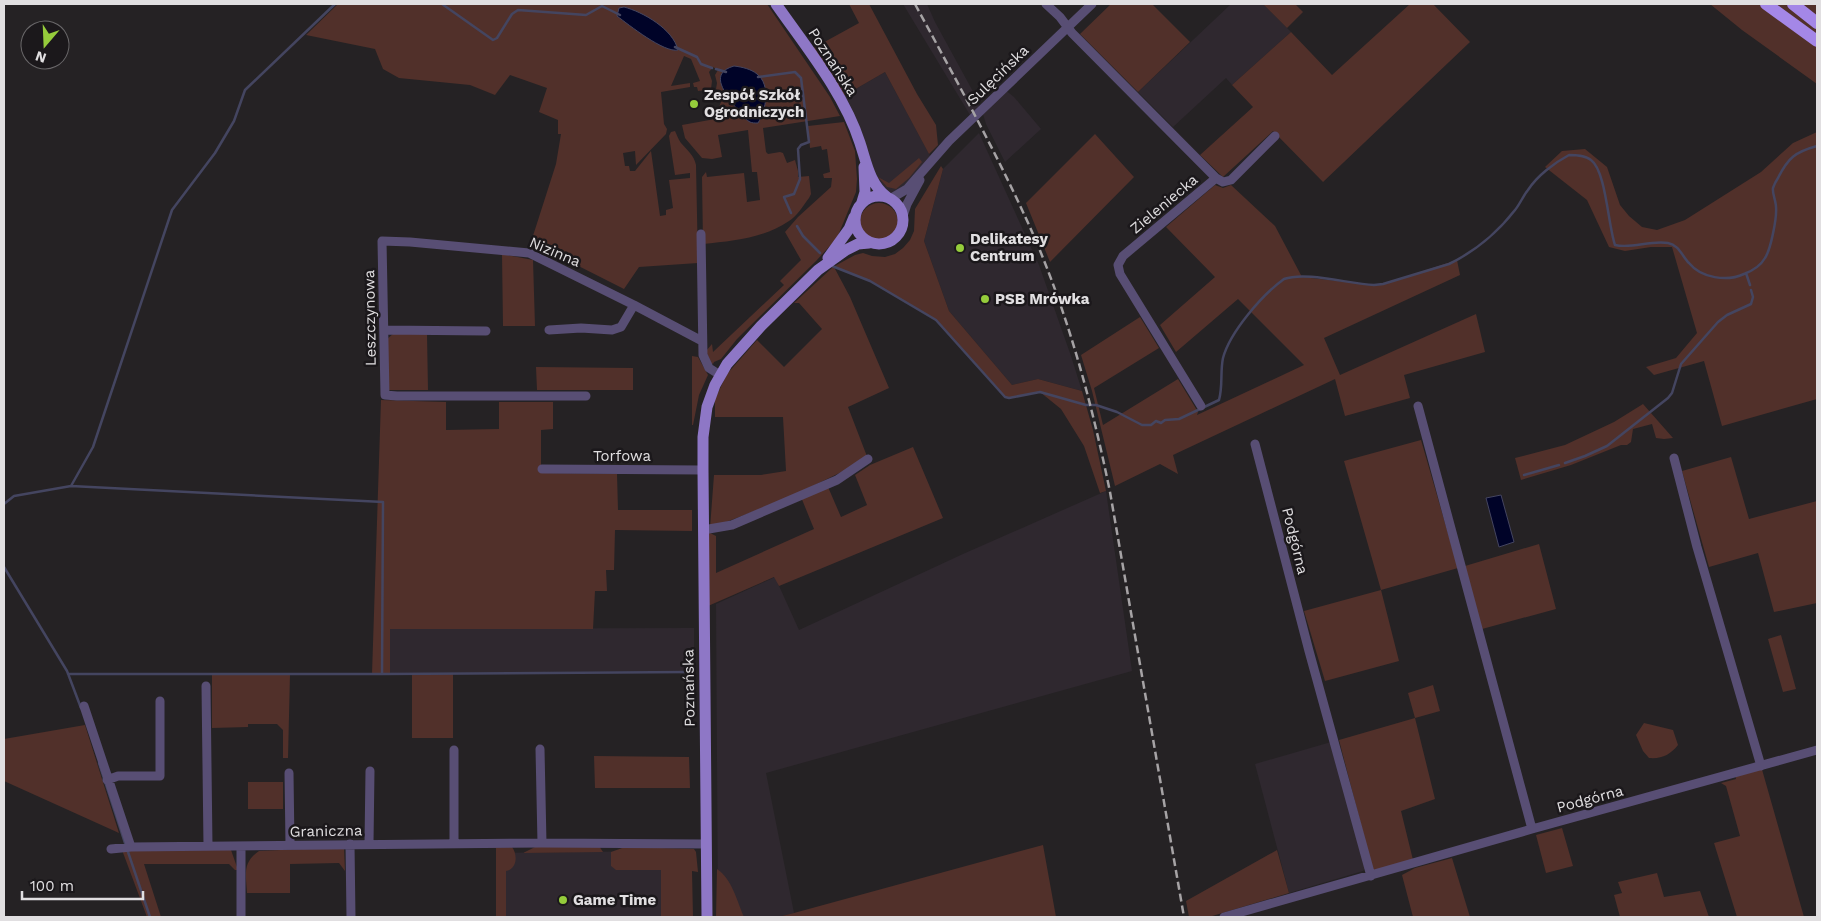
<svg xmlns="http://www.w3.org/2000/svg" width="1821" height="921" font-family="'Work Sans',sans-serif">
<rect width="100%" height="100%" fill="#252224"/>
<path fill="#2f282f" d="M903 4H927L935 22 976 97 979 106 970 115Z
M1231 4H1263L1291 32 1232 85 1226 78 1173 127 1138 92Z
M885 72 933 161 907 189 887 197 840 98Z
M1004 89 1014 97 1041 129 1005 162 986 124 982 111Z
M979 133 1039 265 1071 356 1082 391 1038 379 1012 385 949 311 924 241 943 169Z
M1106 491 1132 671 766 773 794 913 778 917H718L716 604 775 577 799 630 963 554Z
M694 628V671L390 673V629Z
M1331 742 1366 867 1363 871 1289 893 1255 764Z
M668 851 693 917H496V853Z"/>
<path fill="#51302a" d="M338 4H767L830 97 840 116 763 128 766 152 768 154 780 152 783 153 787 163 795 160 798 171V177L809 176 811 194 809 198C803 206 797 216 789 221 764 238 733 241 703 244L702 177 706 172 707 177 744 173 747 202 760 200 757 172H752L748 130 718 135 722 157 712 159 702 158 685 138 682 125 715 119 723 96 716 89 717 83 715 75 718 70 713 67 709 72 712 81 711 89 698 91 697 87H694L693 83 700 81 691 59 684 56 671 86 690 83V87L661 92 664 124 667 129 666 134 636 165 635 151 623 153 625 166H629L630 171H635L651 151 660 216 666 215V210L673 208 669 180 690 178V173L675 175 669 136 671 132 675 131C677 135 678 139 681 143 687 150 694 155 696 165L698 263 639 267 624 289 531 242 556 164 561 134H558V120L539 112 547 88 510 75 495 95 470 85 399 78 383 69 375 49 306 35Z
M849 4H869L917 94 936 125 938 145 929 154 885 72 840 98 808 51 859 23Z
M1111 4H1152L1190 42 1138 92 1080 34Z
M1263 4H1295L1303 12 1287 28Z
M1410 4H1433L1470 42 1323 182 1273 131 1223 177 1200 155 1253 107 1232 85 1291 32 1332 75Z
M1710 4H1817V84L1742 30Z
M844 122 855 151 857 179 856 192 837 238 816 261 737 339 721 359 714 362 713 364 711 363 706 351 712 344 713 352 784 285 780 281 801 260 785 232 798 217 831 187 832 178H824L823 174 830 172 827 149 822 150 821 146 810 148 808 126Z
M1817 132V399L1722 426 1704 361 1654 375 1646 367 1676 358 1697 333 1672 247H1651L1625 251 1609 247 1587 200 1545 167 1562 151 1585 149 1607 167 1620 205 1629 216 1642 227 1657 230 1685 220 1761 172 1793 143Z
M1095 134 1134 177 1050 262 1026 203Z
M919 158 922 162 909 178 896 189 887 187 878 177 889 183Z
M941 166 943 169 924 241 949 311 1012 385 1038 379 1082 391 1093 430 1106 491 1100 493 1084 446 1061 409 1040 392 1009 398 1005 397 936 320 870 281 834 267 850 297 889 388 848 407 868 459 784 500 710 528 714 475H761L786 471 783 417H715V399L727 374 757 340 784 367 822 329 799 303H794L833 267 855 255 863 253 872 256 885 257 895 254 903 248 910 240 914 231 915 209Z
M1215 185 1223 188 1231 185 1275 226 1302 277 1374 285 1383 284 1457 260 1460 275 1324 338 1340 375 1476 314 1485 352 1404 375 1410 398 1345 416 1335 379 1173 455 1178 474 1160 464 1115 486 1092 391 1081 355 1140 317 1159 348 1094 388 1103 425 1178 379 1198 412 1197 415 1304 365 1238 299 1176 352 1160 325 1215 277 1166 227Z
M860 222a19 19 0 1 1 38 0a19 19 0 1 1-38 0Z
M502 254 533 260 535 326H503Z
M393 334H427L428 390H388L387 339Z
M692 356 698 357 708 375 699 395 693 425H692Z
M536 367 633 368V390H537Z
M381 400 446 402V430L499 429V402H553V429L541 430V473L617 474 618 510H692V531L615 530 614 570H606L607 591H595L593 629H390V673L372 674Z
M1643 404 1673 438 1664 439 1656 438 1652 424 1633 429 1631 442 1627 445H1621L1571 465 1521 480 1515 458 1565 445 1614 422Z
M1421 440 1458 568 1381 590 1399 661 1325 681 1304 611 1381 590 1344 461Z
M913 447 943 518 779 586 774 577 708 606V532L716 536V573L814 529 801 497 828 487 841 517 867 505 855 475 870 465Z
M1731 457 1749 519 1817 501V603L1774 612 1758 553 1709 567 1682 471Z
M1539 544 1556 609 1482 629 1465 566Z
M1781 635 1796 689 1783 692 1768 639Z
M412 673H453V738H412Z
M212 674H290L288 758H283V730L277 724H248V727L212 728Z
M1433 685 1440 711 1415 718 1435 799 1401 811 1413 860 1373 871 1339 740 1415 718 1408 693Z
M1644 723 1673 730 1678 745C1670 755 1662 759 1649 758L1643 751 1636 735Z
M85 725 119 833 4 781V739Z
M594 756 689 757 690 788H595Z
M1761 766 1804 917H1737L1714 843 1740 836 1726 786 1721 783 1736 779 1735 773Z
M248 782H283V809H248Z
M1562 828 1573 866 1546 873 1536 835Z
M1043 845 1056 917H778L794 913Z
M537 846H599L603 852 523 853Z
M344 847 345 871 339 863 290 864V893H247C246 874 242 863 259 851Z
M512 847C518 855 517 869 506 871V917H496V848H460Z
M625 847 694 849 696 852 698 872 692 871 693 917H661V870H616L611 866V852Z
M122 850H231L238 870H235L229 864H144L161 917H147Z
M1277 850 1289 893 1209 917H1189L1186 901Z
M1452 858 1470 917H1413L1402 875 1415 868Z
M717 869C732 879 737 901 744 917H716Z
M1657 873 1664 897 1700 891 1709 917H1620L1614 895 1622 893 1618 882Z"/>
<path fill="#000328" stroke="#444560" d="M624 7C643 12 673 29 678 50 664 53 629 25 617 16L619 8Z
M734 66C742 67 751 69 757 74 771 85 766 110 758 123 755 123 752 123 750 122 744 119 737 109 733 104 723 90 710 73 734 66Z
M1501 495 1514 542 1499 547 1486 498Z"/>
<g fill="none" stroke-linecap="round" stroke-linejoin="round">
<path stroke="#444560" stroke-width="2.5" d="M442 4 493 40 497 38 512 14 518 10 586 15 602 6 620 15
M675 47 697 57 701 64 712 68
M716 69 726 72
M758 77 795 72 801 78 809 142 801 145 798 149 800 179 794 194 784 197 791 213
M797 226 803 236 820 253
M832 266 870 281 936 320 1005 397 1009 398 1040 392 1086 405H1096L1117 412 1142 425H1151L1156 421 1161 423 1165 420 1179 419 1219 400C1223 386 1220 372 1223 358 1230 332 1262 295 1284 279 1306 271 1349 284 1374 285L1383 284 1449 264C1474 252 1498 232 1515 210 1520 204 1523 196 1528 190 1537 176 1554 163 1569 155 1576 155 1585 155 1591 160 1606 171 1608 225 1615 245 1632 249 1650 240 1668 243 1679 245 1682 256 1689 263 1701 278 1727 282 1744 274 1752 271 1761 265 1765 258 1771 249 1777 217 1776 207 1776 201 1772 193 1773 188 1774 185 1776 181 1778 178 1788 158 1795 152 1817 146
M1746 273 1750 285
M1565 463 1585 456 1607 446 1668 398 1672 393 1681 364 1718 322 1727 315 1751 304 1753 297 1751 290
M1524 475 1559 465
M71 486 93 447 172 210 215 153 234 121 245 90 335 4
M4 504 14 496 71 486 383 502 382 674 689 672
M4 567 67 671 81 708
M68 674H382
M99 763 125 843
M127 849 150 917"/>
<path stroke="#584e74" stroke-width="9" d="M1046 4 1060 17 1072 33 1216 178 1123 256 1118 265 1120 274 1201 406
M1216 178 1223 182 1231 180 1275 136
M890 199 907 189 949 141 1092 4
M903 216 907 204 920 180
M701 234 703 355 709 368 720 375
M384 330 486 331
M549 330 581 328 612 330 621 327 634 305
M586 396H397L385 395 382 241 410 242 529 253 634 305 702 341
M1418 406 1532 829
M1255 444 1309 651 1371 876
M1674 458 1697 547 1761 766
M542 469 703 470
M703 530 732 525 837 480 868 459
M206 686 208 846
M84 706 131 847
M540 749 542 843
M289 773 290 845
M107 780 118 776H160V701
M369 843 370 771
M350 844 351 917
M454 844V750
M111 849 131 847 542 843 706 844
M241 917V846
M1224 917 1532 829 1817 750"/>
<path stroke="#8e77c6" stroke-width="11" d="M776 4C806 47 844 93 860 143 866 161 870 185 887 197
M855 220a24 24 0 1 1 48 0a24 24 0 1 1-48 0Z
M862 202 865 192 864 167
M828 258 849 229 854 217
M707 917 703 470V437L707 407 715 385 727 364 761 326 818 270 846 250 858 244 869 243"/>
<path stroke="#a487e7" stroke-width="12" d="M1766 4 1817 41
M1793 4 1817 23"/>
<path stroke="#a6a3a5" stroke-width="2.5" stroke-dasharray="8 4" stroke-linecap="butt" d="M915 4C956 80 998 155 1033 234 1069 317 1092 404 1110 492L1184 917"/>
</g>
<g fill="#95cc3b" stroke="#1b181b" stroke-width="2">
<circle cx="694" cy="104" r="5"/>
<circle cx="960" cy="248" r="5"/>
<circle cx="985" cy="299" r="5"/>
<circle cx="563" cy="900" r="5"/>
</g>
<g text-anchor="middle" stroke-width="5" stroke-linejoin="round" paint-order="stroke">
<g font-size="15" fill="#e1dfe1" stroke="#1b181b">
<text transform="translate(833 62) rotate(57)" y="5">Poznańska</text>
<text transform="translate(998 75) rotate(-44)" y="5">Sulęcińska</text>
<text transform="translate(1164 204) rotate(-40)" y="5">Zieleniecka</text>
<text transform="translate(555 252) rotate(23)" y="5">Nizinna</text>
<text transform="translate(370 318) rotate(-91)" y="5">Leszczynowa</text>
<text x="622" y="461">Torfowa</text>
<text transform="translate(1295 541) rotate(76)" y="5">Podgórna</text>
<text transform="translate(689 688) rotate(-91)" y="5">Poznańska</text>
<text transform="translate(1590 799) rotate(-15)" y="5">Podgórna</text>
<text transform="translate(326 831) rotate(-1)" y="5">Graniczna</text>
</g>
<g font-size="15" font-weight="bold" fill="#e1dfe1" stroke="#1b181b" text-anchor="start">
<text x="704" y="100">Zespół Szkół<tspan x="704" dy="17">Ogrodniczych</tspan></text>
<text x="970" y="244">Delikatesy<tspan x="970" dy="17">Centrum</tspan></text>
<text x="995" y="304">PSB Mrówka</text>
<text x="573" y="905">Game Time</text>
</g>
</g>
<rect width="1821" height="921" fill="none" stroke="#e1dfe1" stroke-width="10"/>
<g transform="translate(45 45) rotate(199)"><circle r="24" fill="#1b181b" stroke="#6a686a"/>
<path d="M0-4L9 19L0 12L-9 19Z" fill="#95cc3b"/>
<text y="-8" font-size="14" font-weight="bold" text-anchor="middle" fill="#e1dfe1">N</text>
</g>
<path d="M22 891v8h121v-8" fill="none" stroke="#e1dfe1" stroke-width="2.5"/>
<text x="30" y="891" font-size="15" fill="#e1dfe1" stroke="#1b181b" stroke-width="4" paint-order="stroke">100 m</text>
</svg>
